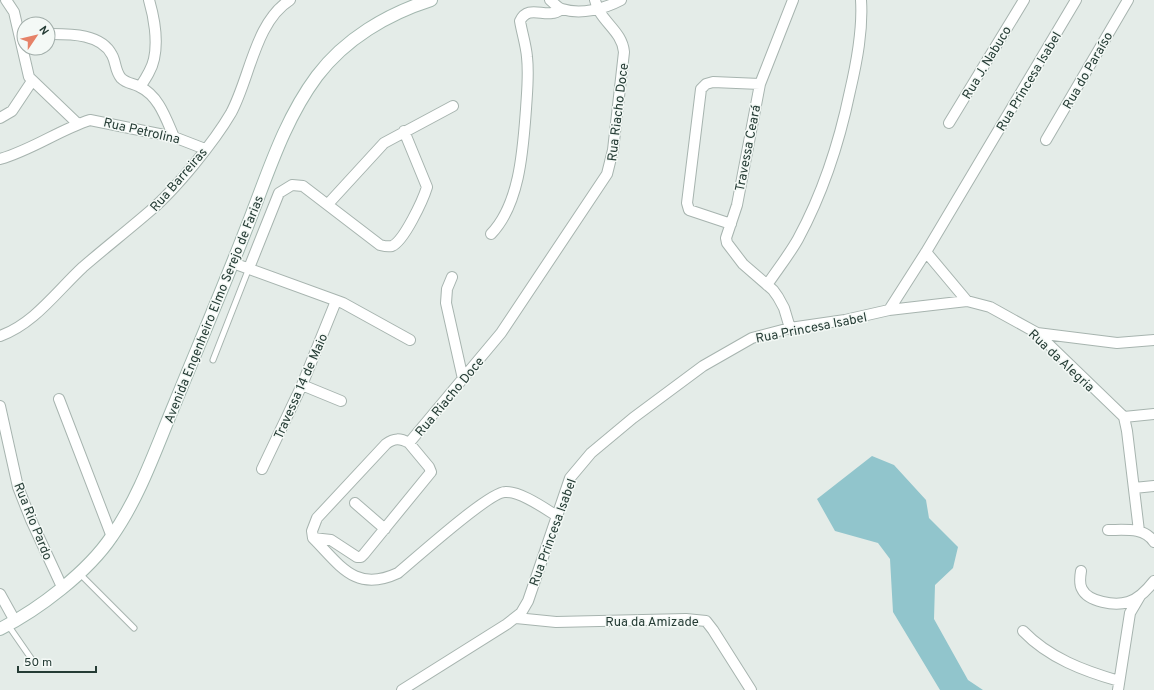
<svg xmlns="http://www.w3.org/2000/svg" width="1154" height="690" font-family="Overpass,sans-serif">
<rect width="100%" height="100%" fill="#e4ece8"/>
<path fill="#91c5cc" d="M872 456 894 465 926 500 929 518 958 547 953 568 935 585 934 619 968 680 983 690H940L893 612 890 559 878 543 835 531 817 499Z"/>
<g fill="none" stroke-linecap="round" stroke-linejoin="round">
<defs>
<path id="service" d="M213 360 249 268
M79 573 134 628
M8 625 35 664"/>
<path id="minor" d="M6 0 14 12 29 77 77 123
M550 0C554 3 558 8 562 9 581 15 604 9 621 0
M48 34C69 34 101 33 112 55 116 62 115 71 121 78 127 84 133 83 140 87 159 96 166 119 174 137
M140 87C146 78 152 69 154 59 158 41 154 17 149 0
M0 118 12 111 32 81
M949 123 1024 0
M1046 140 1128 0
M0 159C32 150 59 130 90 120L174 137 205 149
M328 204 384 143 453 106
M731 224 689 210 687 203 701 89 706 84 713 82 760 84
M491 234C520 204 523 149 526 109 527 92 529 75 527 57 526 45 522 33 520 21 527 6 541 15 552 13 556 13 559 11 562 9
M926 252 967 301
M233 263 343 303 410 340
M249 268 279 193 292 185 303 186 380 245C384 246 387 247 392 246 404 241 423 200 427 187L404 131
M452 277 447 289 446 303 463 379
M767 285C777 270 789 255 798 239 824 191 839 144 850 91 857 61 863 30 861 0
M889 310 967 301 990 307 1037 333 1124 417
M790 328 784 308 778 297 773 290 743 264 727 243 726 238 737 205 760 84 793 0
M1037 333 1117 343 1154 340
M0 336C34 324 57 291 83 267 105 248 128 230 150 211 176 189 214 142 231 113 250 78 255 22 290 0
M302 385 341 401
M59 399 112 537
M0 406 18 487 31 520 62 587
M1124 417 1127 431 1139 531
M1124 417 1154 414
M262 469 302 385 336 301
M1134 488 1154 486
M355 503 385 529
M557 516C544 508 520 491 505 492 489 492 415 559 398 573 355 593 340 565 313 538L312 531 317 518 386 444C394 438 400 438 409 443L501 333 607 174 613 150 624 52C622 30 599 21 595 0
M1108 530C1125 530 1144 527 1154 542
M313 538 331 540 357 557H361L364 554 431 472 429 467 409 443
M1081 571C1080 577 1079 584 1082 589 1088 602 1115 606 1128 602 1139 599 1147 590 1154 581
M0 594 15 621
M516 618 556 622 686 619 706 621 713 630 751 690
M1023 631C1049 658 1084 671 1119 681
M402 690 507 624 521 613 528 601 570 478 591 453 633 418 703 366 752 338 790 328 845 320 889 310 926 252 1076 0
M1118 690 1130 613 1140 596"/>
<path id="secondary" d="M0 629C38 610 88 572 112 536 140 496 156 448 175 403 200 342 226 281 250 219 269 170 285 119 317 76 345 39 387 14 431 0"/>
</defs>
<use href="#service" stroke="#a7b4af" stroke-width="7"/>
<use href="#minor" stroke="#a7b4af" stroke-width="12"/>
<use href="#secondary" stroke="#a3b7af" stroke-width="14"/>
<use href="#service" stroke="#fff" stroke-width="5"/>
<use href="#minor" stroke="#fff" stroke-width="10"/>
<use href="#secondary" stroke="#fff" stroke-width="12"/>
</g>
<g text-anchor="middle" stroke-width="3" stroke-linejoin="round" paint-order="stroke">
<g font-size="13" fill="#253c35" stroke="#f4f9f6">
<text transform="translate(986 62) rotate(-59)" y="5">Rua J. Nabuco</text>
<text transform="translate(1087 70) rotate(-60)" y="5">Rua do Paraíso</text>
<text transform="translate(1028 81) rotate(-59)" y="5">Rua Princesa Isabel</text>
<text transform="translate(617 112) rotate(-83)" y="5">Rua Riacho Doce</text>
<text transform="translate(142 130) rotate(13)" y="5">Rua Petrolina</text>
<text transform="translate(747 148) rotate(-79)" y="5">Travessa Ceará</text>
<text transform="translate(178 179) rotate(-49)" y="5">Rua Barreiras</text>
<text transform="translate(213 309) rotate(-68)" y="5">Avenida Engenheiro Elmo Serejo de Farias</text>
<text transform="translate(811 327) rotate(-11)" y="5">Rua Princesa Isabel</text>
<text transform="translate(1062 360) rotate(43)" y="5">Rua da Alegria</text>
<text transform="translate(300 386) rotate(-66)" y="5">Travessa 14 de Maio</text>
<text transform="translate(449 396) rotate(-50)" y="5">Rua Riacho Doce</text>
<text transform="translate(34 521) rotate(68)" y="5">Rua Rio Pardo</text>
<text transform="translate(552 532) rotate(-70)" y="5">Rua Princesa Isabel</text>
<text x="652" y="626">Rua da Amizade</text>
</g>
</g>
<g transform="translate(36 36) rotate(55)"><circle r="19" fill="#f4f9f6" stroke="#a1ada9"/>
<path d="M0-3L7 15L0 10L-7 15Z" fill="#e68268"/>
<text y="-6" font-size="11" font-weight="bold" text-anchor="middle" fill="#253c35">N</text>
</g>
<path d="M18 666v6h78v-6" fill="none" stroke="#253c35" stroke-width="2"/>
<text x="24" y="666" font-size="12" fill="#253c35" stroke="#f4f9f6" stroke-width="3" paint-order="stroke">50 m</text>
</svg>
